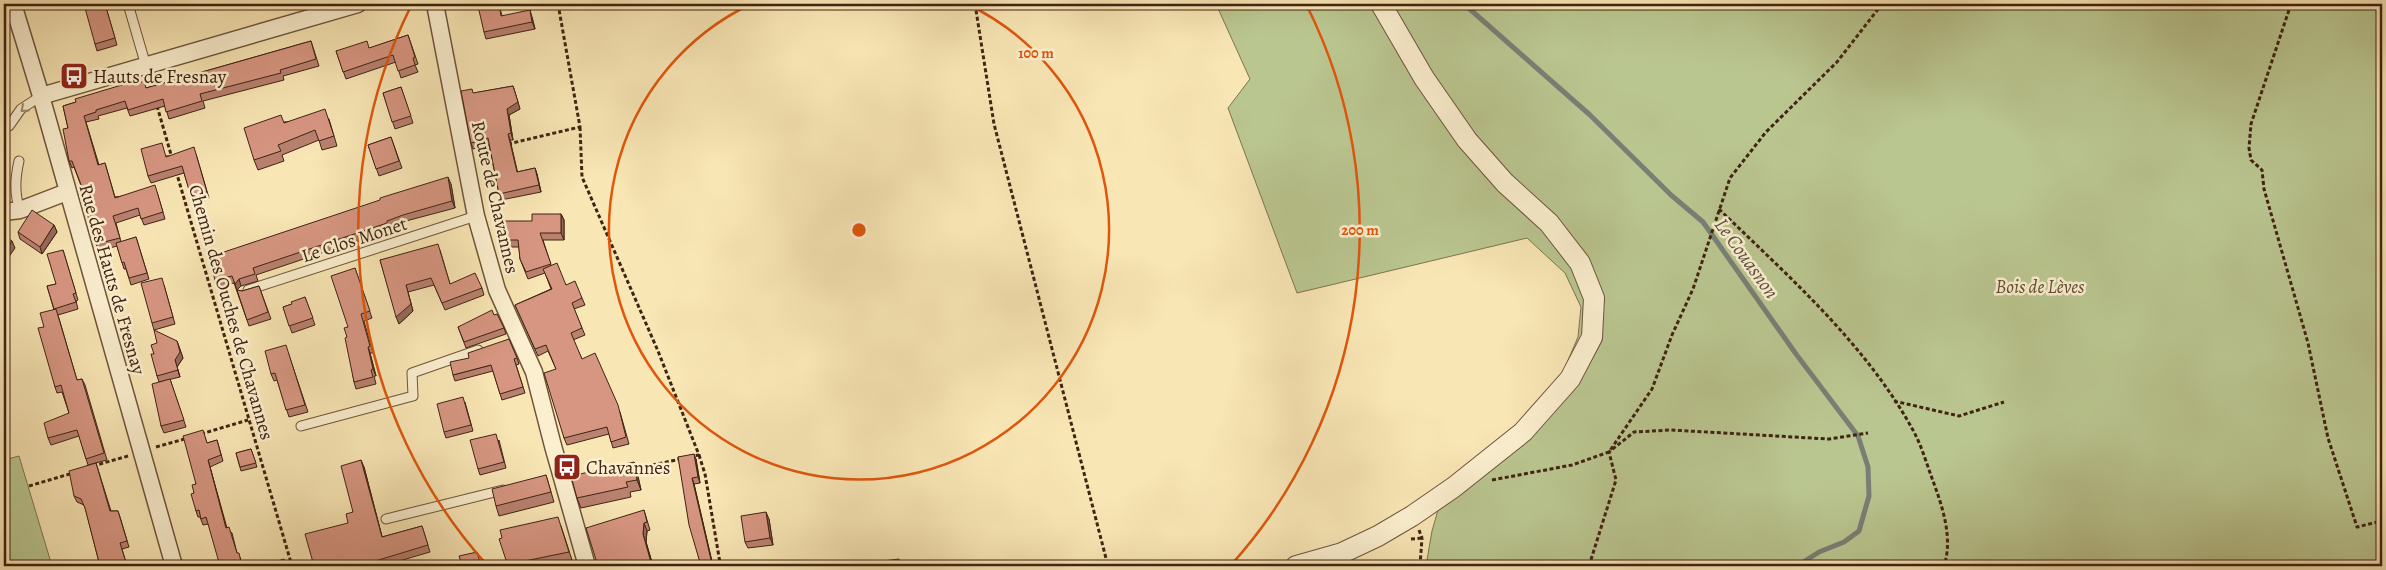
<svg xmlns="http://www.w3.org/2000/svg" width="2386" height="570" font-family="Alegreya,serif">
<rect width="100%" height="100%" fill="#f9e6b5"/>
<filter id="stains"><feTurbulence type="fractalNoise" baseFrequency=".004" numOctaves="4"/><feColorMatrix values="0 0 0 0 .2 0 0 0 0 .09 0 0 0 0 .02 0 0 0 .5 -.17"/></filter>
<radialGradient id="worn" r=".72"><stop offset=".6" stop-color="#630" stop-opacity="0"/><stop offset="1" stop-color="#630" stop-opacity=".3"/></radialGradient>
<path fill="#bac690" stroke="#7d7450" d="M1216 4H2382V566H1426L1432 531 1440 503 1530 438 1580 382 1602 341 1600 288 1569 259 1586 301 1584 337 1560 379 1578 337 1581 307 1565 273 1527 238 1297 293 1228 108 1250 79Z
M19 456 52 566H4V460Z"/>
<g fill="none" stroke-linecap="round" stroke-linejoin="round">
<path stroke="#7a7f75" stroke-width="5" d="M1464 4 1590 115 1671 195 1703 222 1796 354 1858 436 1868 467 1869 496 1859 531 1844 542 1819 552 1797 566"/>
<defs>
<path id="service" d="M128 4 146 66
M9 126 21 109 41 96
M19 161C15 178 14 194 20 210
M248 290 476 216
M301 426 413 396 412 373 478 350
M386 519 503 490"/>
<path id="minor" d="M13 4 41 96 174 566
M435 4 476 216 497 290 534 372 553 446 587 566
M41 96 358 4
M4 212 20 210 67 192"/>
<path id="tertiary" d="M1296 566 1342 553 1378 536 1412 516 1454 487 1523 432 1570 379 1592 337 1594 298 1580 263 1549 223 1505 183 1467 140 1424 78 1381 4"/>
</defs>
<use href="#service" stroke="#6e543a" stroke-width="11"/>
<use href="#minor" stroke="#6e543a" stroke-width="19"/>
<use href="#tertiary" stroke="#6e543a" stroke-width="22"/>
<path stroke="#402311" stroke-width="3" stroke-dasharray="4 2.5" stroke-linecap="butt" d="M975 4 994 124 1108 566
M2291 4 2251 124 2249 148 2251 160 2262 170 2264 189 2308 343 2328 438 2357 527 2382 521
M157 106 172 158
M580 127 582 177 658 351 699 455 692 456
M508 144 580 127 558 4
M479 151 492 148
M176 171 292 566
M1719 209C1789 277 1867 345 1914 432 1922 447 1927 465 1933 481 1943 508 1953 539 1944 566
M1894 401 1959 416 2004 402
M201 434 248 420
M156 447 188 438
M699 455 705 474 720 563 723 566
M93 466 128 456
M633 469 681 459
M1492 480 1572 465 1609 452 1652 389 1672 335 1693 289 1730 178 1766 132 1837 62 1882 4
M29 486 73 473
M1419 530 1422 538 1420 566
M1411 539 1422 538
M1589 566 1616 480 1609 452 1634 432 1671 430 1829 439 1868 433"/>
<use href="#service" stroke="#fbefcf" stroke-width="9"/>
<use href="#minor" stroke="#fbefcf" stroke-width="16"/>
<use href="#tertiary" stroke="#fbefcf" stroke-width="20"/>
</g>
<path fill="#b98170" stroke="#402311" d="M105 4 117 45 97 51 95 44Z
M499 4 502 16 532 17 535 29 486 39 484 32Z
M408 35 418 64 415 65 418 72 401 78 396 62 346 79 336 51 370 48Z
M311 41 319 66 283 76 284 80 203 101 205 108 169 119 165 106 130 116 127 108 98 116 99 119 86 122 99 165 105 163 115 197 157 192 165 219 144 225 140 215 116 223 121 242 136 237 149 279 131 285 126 269H124L117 246 99 251 96 244 91 212 74 167 72 168 69 161 68 128 63 106 136 84 146 88Z
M513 86 520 109 509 115 513 140H510L517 172 535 168 537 174 541 192 501 200 499 194 489 145 473 149 471 143 474 93Z
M401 87 413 123 395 129 383 93Z
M329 119 337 146 322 150 319 140 282 155 284 161 258 170 254 160 284 122Z
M391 137 402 168 379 176 368 145Z
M196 154 209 198 194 204 184 173 151 183 148 176 166 156Z
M451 184 455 208 406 221 389 228 390 230 256 275 258 281 241 286 237 290 242 291 259 286 271 319 249 326 234 283 218 287 215 280Z
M561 214 564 220V240H543L551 265 566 285 582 298 585 305 574 309 585 335 573 340 582 359 620 412 629 444 613 448 609 434 567 445 564 438 556 369 548 351 538 356 515 305 551 289 545 273 528 279 520 259 519 247H505L503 240 532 221Z
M54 225 57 232 42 254 20 239 18 232Z
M63 250 78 300 76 301 78 309 58 315 77 380 82 379 85 385 107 460 88 465 79 436 51 445 48 438 69 413 62 392 57 393 55 387 44 327 54 310 47 286 56 284Z
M440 250 450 284 482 288 484 295 445 310 434 285 408 292 413 311 399 324 380 260Z
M355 268 372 318 364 321 373 353H370L376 376H374L376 384 356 389 354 382 347 337Z
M164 285 175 324 154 330 152 323Z
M305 297 315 325 292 333 283 307 292 304Z
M494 315 504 328 506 334 466 348 458 327Z
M177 341 183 358 177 367 180 377 159 382 157 376 154 354Z
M288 352 308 412 289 417 277 380 274 381 271 374Z
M517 358 519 364 516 365 525 393 502 400 493 371 455 381 453 375Z
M170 379 186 427 164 433 161 426Z
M465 402 473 431 446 438 444 432Z
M205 437 207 443 217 440 223 461 210 467 227 528 232 533 237 553 241 559 208 524 203 525 200 517H198L196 511 194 493Z
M499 440 506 468 480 475 478 469Z
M251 449 257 467 241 471 236 453Z
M678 457 696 459 700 483 694 484 713 566H701Z
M96 463 111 511H118L120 517 129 547 122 549 127 566H100L86 511 84 505 77 502 74 496Z
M364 467 382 537 422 526 430 552 382 566H314L348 523 353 512Z
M637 472 641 490 630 492 631 497 581 508 577 498Z
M546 475 554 502 499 516 496 506Z
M644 510 650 530 647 531 646 542 653 566H598Z
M769 519 773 545 748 548 745 542Z
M561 526 572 560 544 566H508Z"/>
<path fill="#96695b" stroke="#402311" d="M530 10 532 17 535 29 532 22Z
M513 86 520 109 509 115 513 140 511 133 507 109Z
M508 134 510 140 519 178 517 172Z
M535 168 537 174 541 192 539 185Z
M448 177 451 184 455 208 452 201Z
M561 214 564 220V240L561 233Z
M54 225 57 232 42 254 40 247Z
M12 241 15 248 4 264V254Z
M239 279 241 286 237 290 235 284Z
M406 285 413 311 399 324 396 317Z
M177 341 183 358 177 367 180 377 175 360Z
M368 347 370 353 376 376 373 369Z
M694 454 696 459 700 483 698 477Z
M208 460 210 467 228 534 226 528Z
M361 460 364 467 384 544 382 537Z
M634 462 637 472 641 490 637 480Z
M692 478 694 484 713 566 712 564Z
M766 512 769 519 773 545 770 538Z
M644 523 647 531 646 542 653 566 643 534Z"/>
<path fill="#d79682" stroke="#402311" d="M98 4H105L115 38 95 44 85 8Z
M489 4H499L501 16 530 10 532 22 484 32 478 6Z
M408 35 415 57 413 58 415 65 398 71 393 55 343 72 336 51 367 41 369 48Z
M311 41 316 59 280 70 281 73 200 94 202 101 166 112 163 99 128 110 125 101 96 110V112L84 116 98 165 105 163 115 198 155 185 163 212 141 219 138 208 113 216 120 238 96 244 87 213 91 211 72 161H69L63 129 68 128 63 106 76 102 75 99 135 81 136 84 144 81 146 88Z
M513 86 518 102 507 109 511 133 508 134 517 172 535 168 539 185 499 194 488 138 471 143 461 91 472 89 473 93Z
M401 87 411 116 392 122 383 93Z
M325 109 334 136 319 141 315 130 278 145 281 151 254 160 244 128 281 115 284 123Z
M391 137 399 161 376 169 368 145Z
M162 143 166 157 194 147 207 192 191 197 182 166 148 176 141 149Z
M448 177 452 201 403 215 387 221V223L253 268 255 274 239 279 235 284 232 276 215 280 209 257 380 200V198Z
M32 210 54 225 40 247 18 232Z
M532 214H561V233H540L551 264 526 272 520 259 518 240H503V221H532Z
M4 235 12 241 4 254Z
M136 237 147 273 129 278 124 262 122 263 116 243Z
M438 244 450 284 475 273 482 288 442 303 431 278 406 285 411 304 396 317 380 260Z
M63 250 76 293 73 294 76 302 54 309 47 286 56 284 47 254Z
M557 263 566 285 575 281 582 298 572 303 582 328 571 333 582 359 595 353 618 405 626 437 611 442 607 427 564 438 544 373 556 369 546 345 535 349 515 305 552 289 543 269Z
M355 268 370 311 361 314 370 346 368 347 373 369 371 370 373 377 354 382 345 338 347 337 344 328 348 327 331 276Z
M162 278 173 317 152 323 141 283Z
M259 286 268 312 247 320 237 290 242 291Z
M305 297 313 318 289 326 283 307 292 304 291 302Z
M56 309 77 380 82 379 104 453 86 459 77 430 48 438 44 423 69 413 61 385 55 387 38 328 44 327 40 313Z
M492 310 494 315 497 314 504 328 464 342 458 327Z
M154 330 177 341 180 352 175 360 178 370 157 376 151 354H154L151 345 157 343Z
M509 339 517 358 514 359 523 387 500 394 491 365 453 375 450 362 469 358 468 353Z
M286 345 305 405 286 410 275 373 271 374 265 351Z
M170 379 184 420 161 426 152 384Z
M463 397 471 425 444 432 437 404Z
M203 430 207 443 217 440 221 455 208 460 226 528 229 527 237 553H239L242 566H220L206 517 201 519 199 510 196 511 191 494 194 493 192 485 196 484 183 436Z
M496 434 504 462 478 469 470 440Z
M251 449 256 463 240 467 236 453Z
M694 454 698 477 692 478 712 564 702 566H701L689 525 678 457Z
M361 460 382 537 422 526 428 545 372 562 373 564 367 566H314L305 534 348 523 346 514 353 512 341 466Z
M634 462 637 480 626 482 628 487 577 498 571 476Z
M96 463 110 511H118L127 541 120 543 127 566H100L85 508 81 499 74 496 69 471Z
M546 475 551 492 496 506 492 489Z
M644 510 647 522 644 523 643 534 652 566H639L637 561 618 566H598L586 528Z
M766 512 770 538 745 542 741 516Z
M558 517 569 552 520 562 522 566H508L499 539 502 538 500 530Z
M477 552 481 566H460L462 565 459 556Z
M284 559 286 566H269L268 564Z
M899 559 900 566H884L883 561Z"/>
<defs><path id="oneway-chevron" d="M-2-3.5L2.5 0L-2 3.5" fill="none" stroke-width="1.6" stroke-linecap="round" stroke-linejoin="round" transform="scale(1.25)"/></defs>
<use stroke="#9e8970" href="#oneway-chevron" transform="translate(24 109) rotate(138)"/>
<g fill="none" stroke="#e0560c" stroke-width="2.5">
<path d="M967 4A250 250 0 1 1 751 4"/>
<path d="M487 565A501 501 0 0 1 411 6M1307 6A501 501 0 0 1 1231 565"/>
</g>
<defs>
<symbol id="bus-square" viewBox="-11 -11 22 22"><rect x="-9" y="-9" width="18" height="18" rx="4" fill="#8f2418" stroke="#fbefcf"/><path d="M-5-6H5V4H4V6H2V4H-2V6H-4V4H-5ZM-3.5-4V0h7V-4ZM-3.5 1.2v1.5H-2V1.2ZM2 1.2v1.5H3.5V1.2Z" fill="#fff"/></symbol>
</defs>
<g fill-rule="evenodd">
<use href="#bus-square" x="58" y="60" width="32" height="32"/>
<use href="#bus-square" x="551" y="451" width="32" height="32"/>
</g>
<g text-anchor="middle" stroke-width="5" stroke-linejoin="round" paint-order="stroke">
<g font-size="19" fill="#402311" stroke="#fbefcf" text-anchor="start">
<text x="93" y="83">Hauts de Fresnay</text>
<text x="586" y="474">Chavannes</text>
</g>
<g font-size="19" fill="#402311" stroke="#fbefcf">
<text transform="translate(496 197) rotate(77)" y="7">Route de Chavannes</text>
<text transform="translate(354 239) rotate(-18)" y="7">Le Clos Monet</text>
<text transform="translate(113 279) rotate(74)" y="7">Rue des Hauts de Fresnay</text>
<text transform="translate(232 312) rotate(74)" y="7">Chemin des Ouches de Chavannes</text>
</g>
<g font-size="19" font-style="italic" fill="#5e4c31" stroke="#fbefcf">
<text x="2040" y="293">Bois de Lèves</text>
</g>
<g font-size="20" font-style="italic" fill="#5d5143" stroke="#fbefcf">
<text transform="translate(1747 258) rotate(54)" y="7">Le Couasnon</text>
</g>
</g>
<circle cx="859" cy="230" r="8" fill="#e0560c" stroke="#fbefcf" stroke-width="2.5"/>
<g font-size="15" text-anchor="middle" font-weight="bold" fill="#e0560c" stroke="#fbefcf" stroke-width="5" stroke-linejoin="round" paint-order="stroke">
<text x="1036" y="58">100 m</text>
<text x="1360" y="235">200 m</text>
</g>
<rect width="2386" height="570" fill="none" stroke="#f9e6b5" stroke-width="20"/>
<rect x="5" y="5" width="2376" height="560" fill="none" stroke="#402311" stroke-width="2.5"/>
<rect x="10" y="10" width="2366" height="550" fill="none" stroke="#402311"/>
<rect width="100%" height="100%" filter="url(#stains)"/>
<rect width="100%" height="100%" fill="url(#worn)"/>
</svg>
